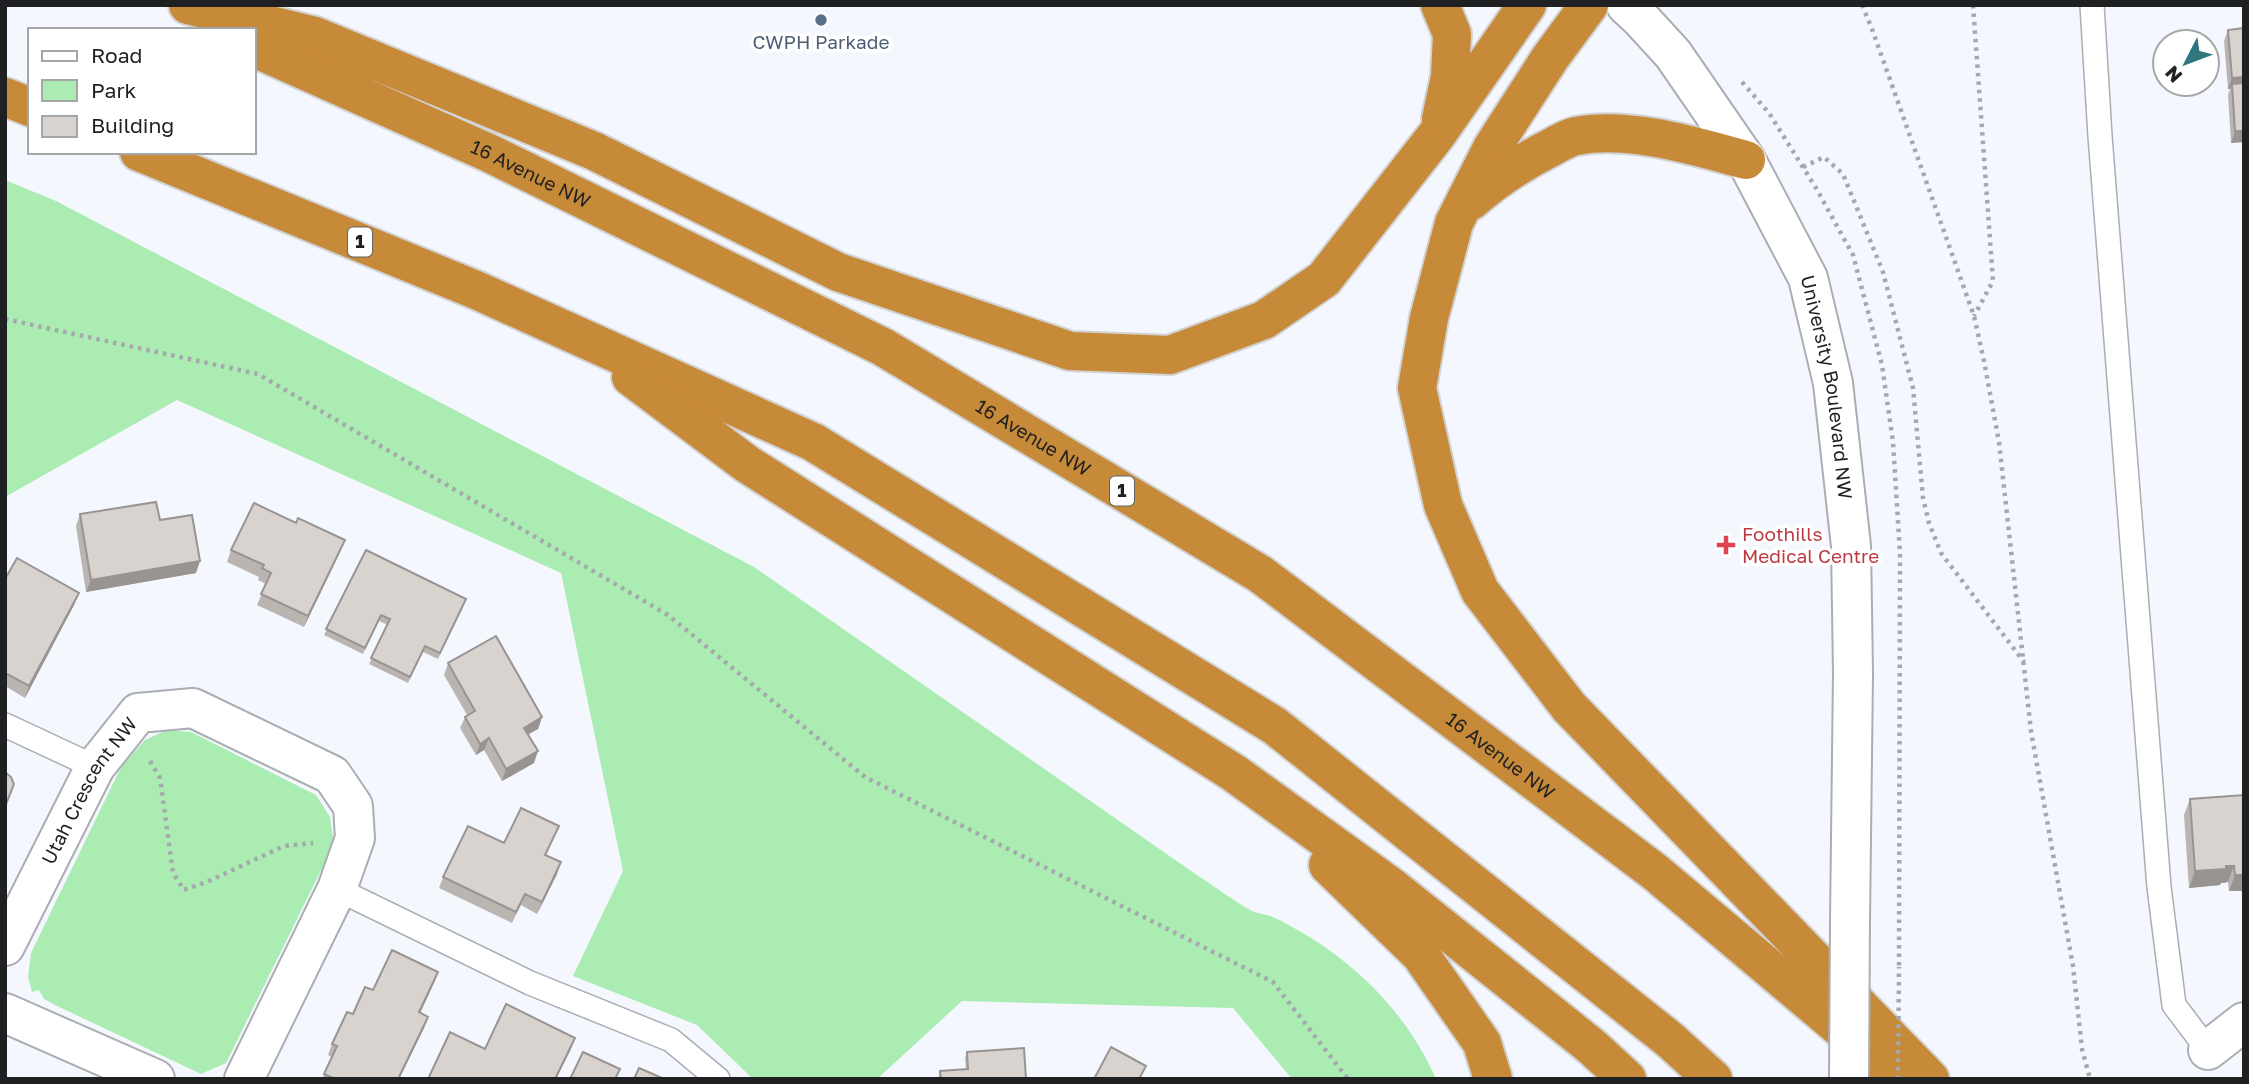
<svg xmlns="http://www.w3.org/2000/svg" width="2249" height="1084" font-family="'Golos Text',sans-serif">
<rect width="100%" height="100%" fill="#f4f8fe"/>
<path fill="#abecb3" d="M5 180 56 201 754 567 1194 873C1213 885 1232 900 1252 911 1259 914 1266 914 1273 917 1344 951 1404 1006 1436 1079H1292L1233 1008 962 1001 877 1079H753L697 1025 573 976 623 871 561 573 177 400 5 497Z
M167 730 191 732 316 795 330 817 334 844 226 1063 201 1074 55 1005 44 999 39 990 32 992 28 977 31 953 121 767 145 740Z"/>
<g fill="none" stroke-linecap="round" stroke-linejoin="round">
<defs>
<path id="lane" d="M2092 5 2100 136 2159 887 2174 1005 2208 1050
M5 725 95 767
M337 889 530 983 671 1040 718 1079"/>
<g id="street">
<path id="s1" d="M5 946 95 767 138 713 193 708 332 775 353 806 355 838 337 889 244 1079"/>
<path d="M5 1013 155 1079"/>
<path d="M2208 1050 2244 1022"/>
</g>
<g id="secondary">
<path id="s2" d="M1626 5 1640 18 1673 54 1746 160 1808 278 1833 383 1851 546 1853 673 1850 922"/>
</g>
<g id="highway">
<path d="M188 5 315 36 594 151 838 272 1070 351 1170 355 1264 320 1324 279 1438 133 1527 5"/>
<path d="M1440 5 1452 34 1450 77 1441 119"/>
<path d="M1589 5 1550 58 1492 148 1454 223 1429 318 1417 388 1443 505 1480 591 1569 707 1930 1079"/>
<path id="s3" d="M254 48 489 153 883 347 1260 574 1655 872 1901 1079"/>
<path d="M5 97 30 107"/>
<path d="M139 152 476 290 813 442 1275 726 1670 1040 1713 1079"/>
<path d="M1471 201C1496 179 1522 162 1552 147 1559 143 1568 138 1576 136 1630 126 1694 146 1746 160"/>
<path d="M631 377 747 464 1234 773 1393 888 1591 1046 1627 1079"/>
<path d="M1328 865 1420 954 1482 1043 1493 1079"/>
</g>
</defs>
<use href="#lane" stroke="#aaaeb3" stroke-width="26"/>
<use href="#street" stroke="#aaaeb3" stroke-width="42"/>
<use href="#secondary" stroke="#aaaeb3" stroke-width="42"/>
<use href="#highway" stroke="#d2d2d3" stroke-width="42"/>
<path stroke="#a5a8ac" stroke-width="4.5" stroke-dasharray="3.5 5" stroke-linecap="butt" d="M1862 5 1872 29 1974 316 1984 361 1999 442 2031 731 2073 966 2082 1049 2090 1079
M1973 5 1993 281 1974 316
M1742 82 1769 113 1816 188 1853 255 1882 365 1893 442 1900 553 1899 967
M1803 167 1824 157 1843 174 1883 272 1913 388 1923 498 1929 523 1941 553 2024 662
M5 319 258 374 668 615 865 777 1273 982 1348 1079
M150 761 160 778 173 873 184 890 211 880 284 846 313 843"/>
<use href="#lane" stroke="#fff" stroke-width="23"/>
<use href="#street" stroke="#fff" stroke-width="38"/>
<use href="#secondary" stroke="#fff" stroke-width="38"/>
<use href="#highway" stroke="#c78a39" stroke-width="38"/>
<defs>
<path id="secondary-bridge" d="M1849 1079 1850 922"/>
</defs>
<use href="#secondary-bridge" stroke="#aaaeb3" stroke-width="42" stroke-linecap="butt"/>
<path stroke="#a5a8ac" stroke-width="4.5" stroke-dasharray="3.5 5" stroke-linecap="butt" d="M1898 1079 1899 967"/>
<use href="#secondary-bridge" stroke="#fff" stroke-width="38"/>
</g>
<path fill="#bbb5b2" d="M2244 28V142L2231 143 2228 95 2230 89H2228L2224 41 2228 30Z
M80 514 160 520 196 573 86 592 76 526Z
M231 550 340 552 304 627 257 605 266 584 258 580 259 577 227 562Z
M366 550 464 605 438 659 423 652 408 683 369 664 388 625 379 621 363 654 324 635Z
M5 579 79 593 74 605 25 698 5 686Z
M448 663 542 717 538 729 528 734 534 763 502 781 484 750 476 755 460 728 465 717 467 715 444 675Z
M2244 795V891H2229L2228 882 2221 883 2220 885 2189 888 2184 815 2190 799Z
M559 826 546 855 557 874 537 914 521 905 512 923 439 888 443 877 504 843Z
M438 972 420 1013 428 1017 424 1028 399 1079H322L332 1057 328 1055 332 1044 353 1014 373 990Z
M967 1052 1026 1079H938L940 1071 966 1069 965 1058Z"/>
<path fill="#989491" d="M2244 77V88L2232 84 2230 89H2228L2232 78Z
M2235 131H2244V142L2231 143Z
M345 540 340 552 304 627 308 616Z
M200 561 196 573 86 592 91 580Z
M79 593 74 605 25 698 29 686Z
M542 717 538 729 520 739 524 728Z
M489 738 484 750 476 755 480 744Z
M538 751 534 763 502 781 506 769Z
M561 862 557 874 537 914 542 902Z
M2234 866 2228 882 2221 883 2220 885 2189 888 2195 871Z
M2235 875H2244V891H2229Z
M438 972 434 983 415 1024 419 1012Z
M428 1017 424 1028 399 1079H398Z
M575 1038 571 1049 556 1079H555Z"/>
<path fill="#d9d3cf" stroke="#989491" stroke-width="2" d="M2244 28V77L2232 78 2228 30Z
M2244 83V131H2235L2232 84Z
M156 502 160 520 192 515 200 561 91 580 80 514Z
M254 503 296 523 298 518 345 540 308 616 261 594 271 573 262 568 264 565 231 550Z
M366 550 466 599 440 653 425 646 410 677 371 658 390 619 381 615 365 648 326 629Z
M17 558 79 593 29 686 5 673V579Z
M496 636 542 717 524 728 538 751 506 769 489 738 480 744 465 717 475 711 448 663Z
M5 772 11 777 14 784 5 807Z
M2244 795V875H2235L2234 866H2226V869L2195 871 2190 799Z
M521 808 559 826 545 855 561 862 542 902 525 894 516 912 443 877 468 826 504 843Z
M392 950 438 972 419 1012 428 1017 398 1079H335L324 1074 337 1046 332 1044 347 1012 353 1014 365 987 373 990Z
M506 1004 575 1038 555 1079H428L450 1032 485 1049Z
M1111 1047 1146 1066 1139 1079H1094Z
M1024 1048 1026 1079H940H941L940 1071 968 1069 967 1052Z
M583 1052 620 1069 615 1079H570Z
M639 1068 662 1078V1079H634Z"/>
<circle fill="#5c6f8a" stroke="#fff" stroke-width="2.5" cx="821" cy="20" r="7"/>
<path fill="#e0444e" stroke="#fff" stroke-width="2.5" d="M1722.5 534.5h7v7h7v7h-7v7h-7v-7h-7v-7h7z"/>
<g text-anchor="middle" stroke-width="7" stroke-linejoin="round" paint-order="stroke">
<g fill="#fff" stroke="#626364" stroke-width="2">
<rect x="348" y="227.5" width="24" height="29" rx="5"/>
<rect x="1110" y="476.5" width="24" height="29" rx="5"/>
</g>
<g font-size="18" font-weight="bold" fill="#1f2022">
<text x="360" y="248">1</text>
<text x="1122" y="497">1</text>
</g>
<g font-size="19" fill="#4e5e75" stroke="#fff">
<text x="821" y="49">CWPH Parkade</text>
</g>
<g font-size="19" fill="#1f2022" stroke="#fff">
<text dy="7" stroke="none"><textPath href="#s3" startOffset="304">16 Avenue NW</textPath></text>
<text dy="7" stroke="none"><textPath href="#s2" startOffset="441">University Boulevard NW</textPath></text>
<text dy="7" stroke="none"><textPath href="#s3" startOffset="872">16 Avenue NW</textPath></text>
<text dy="7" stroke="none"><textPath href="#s3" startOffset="1438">16 Avenue NW</textPath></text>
<text dy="7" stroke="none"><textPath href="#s1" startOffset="177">Utah Crescent NW</textPath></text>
</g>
<g font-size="19" fill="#be3a42" stroke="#fff" text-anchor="start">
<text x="1742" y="541">Foothills<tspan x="1742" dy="22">Medical Centre</tspan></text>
</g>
</g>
<rect width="2249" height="1084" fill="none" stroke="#1f2022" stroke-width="14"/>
<rect x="28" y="28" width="228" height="126" fill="#ffffff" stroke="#a5a6a7" stroke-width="2"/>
<rect x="42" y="51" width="35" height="10" fill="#ffffff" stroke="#a5a6a7" stroke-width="2"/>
<text x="91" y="63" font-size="21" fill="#1f2022">Road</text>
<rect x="42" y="80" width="35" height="21" fill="#abecb3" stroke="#a5a6a7" stroke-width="2"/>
<text x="91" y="98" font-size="21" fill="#1f2022">Park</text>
<rect x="42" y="116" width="35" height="21" fill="#d9d3cf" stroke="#a5a6a7" stroke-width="2"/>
<text x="91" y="133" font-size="21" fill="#1f2022">Building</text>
<g transform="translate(2186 63) rotate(228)"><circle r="33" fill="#ffffff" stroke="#a5a6a7" stroke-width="2"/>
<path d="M0-5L12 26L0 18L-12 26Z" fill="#2e777f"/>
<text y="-10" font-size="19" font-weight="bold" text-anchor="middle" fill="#1f2022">N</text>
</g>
</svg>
